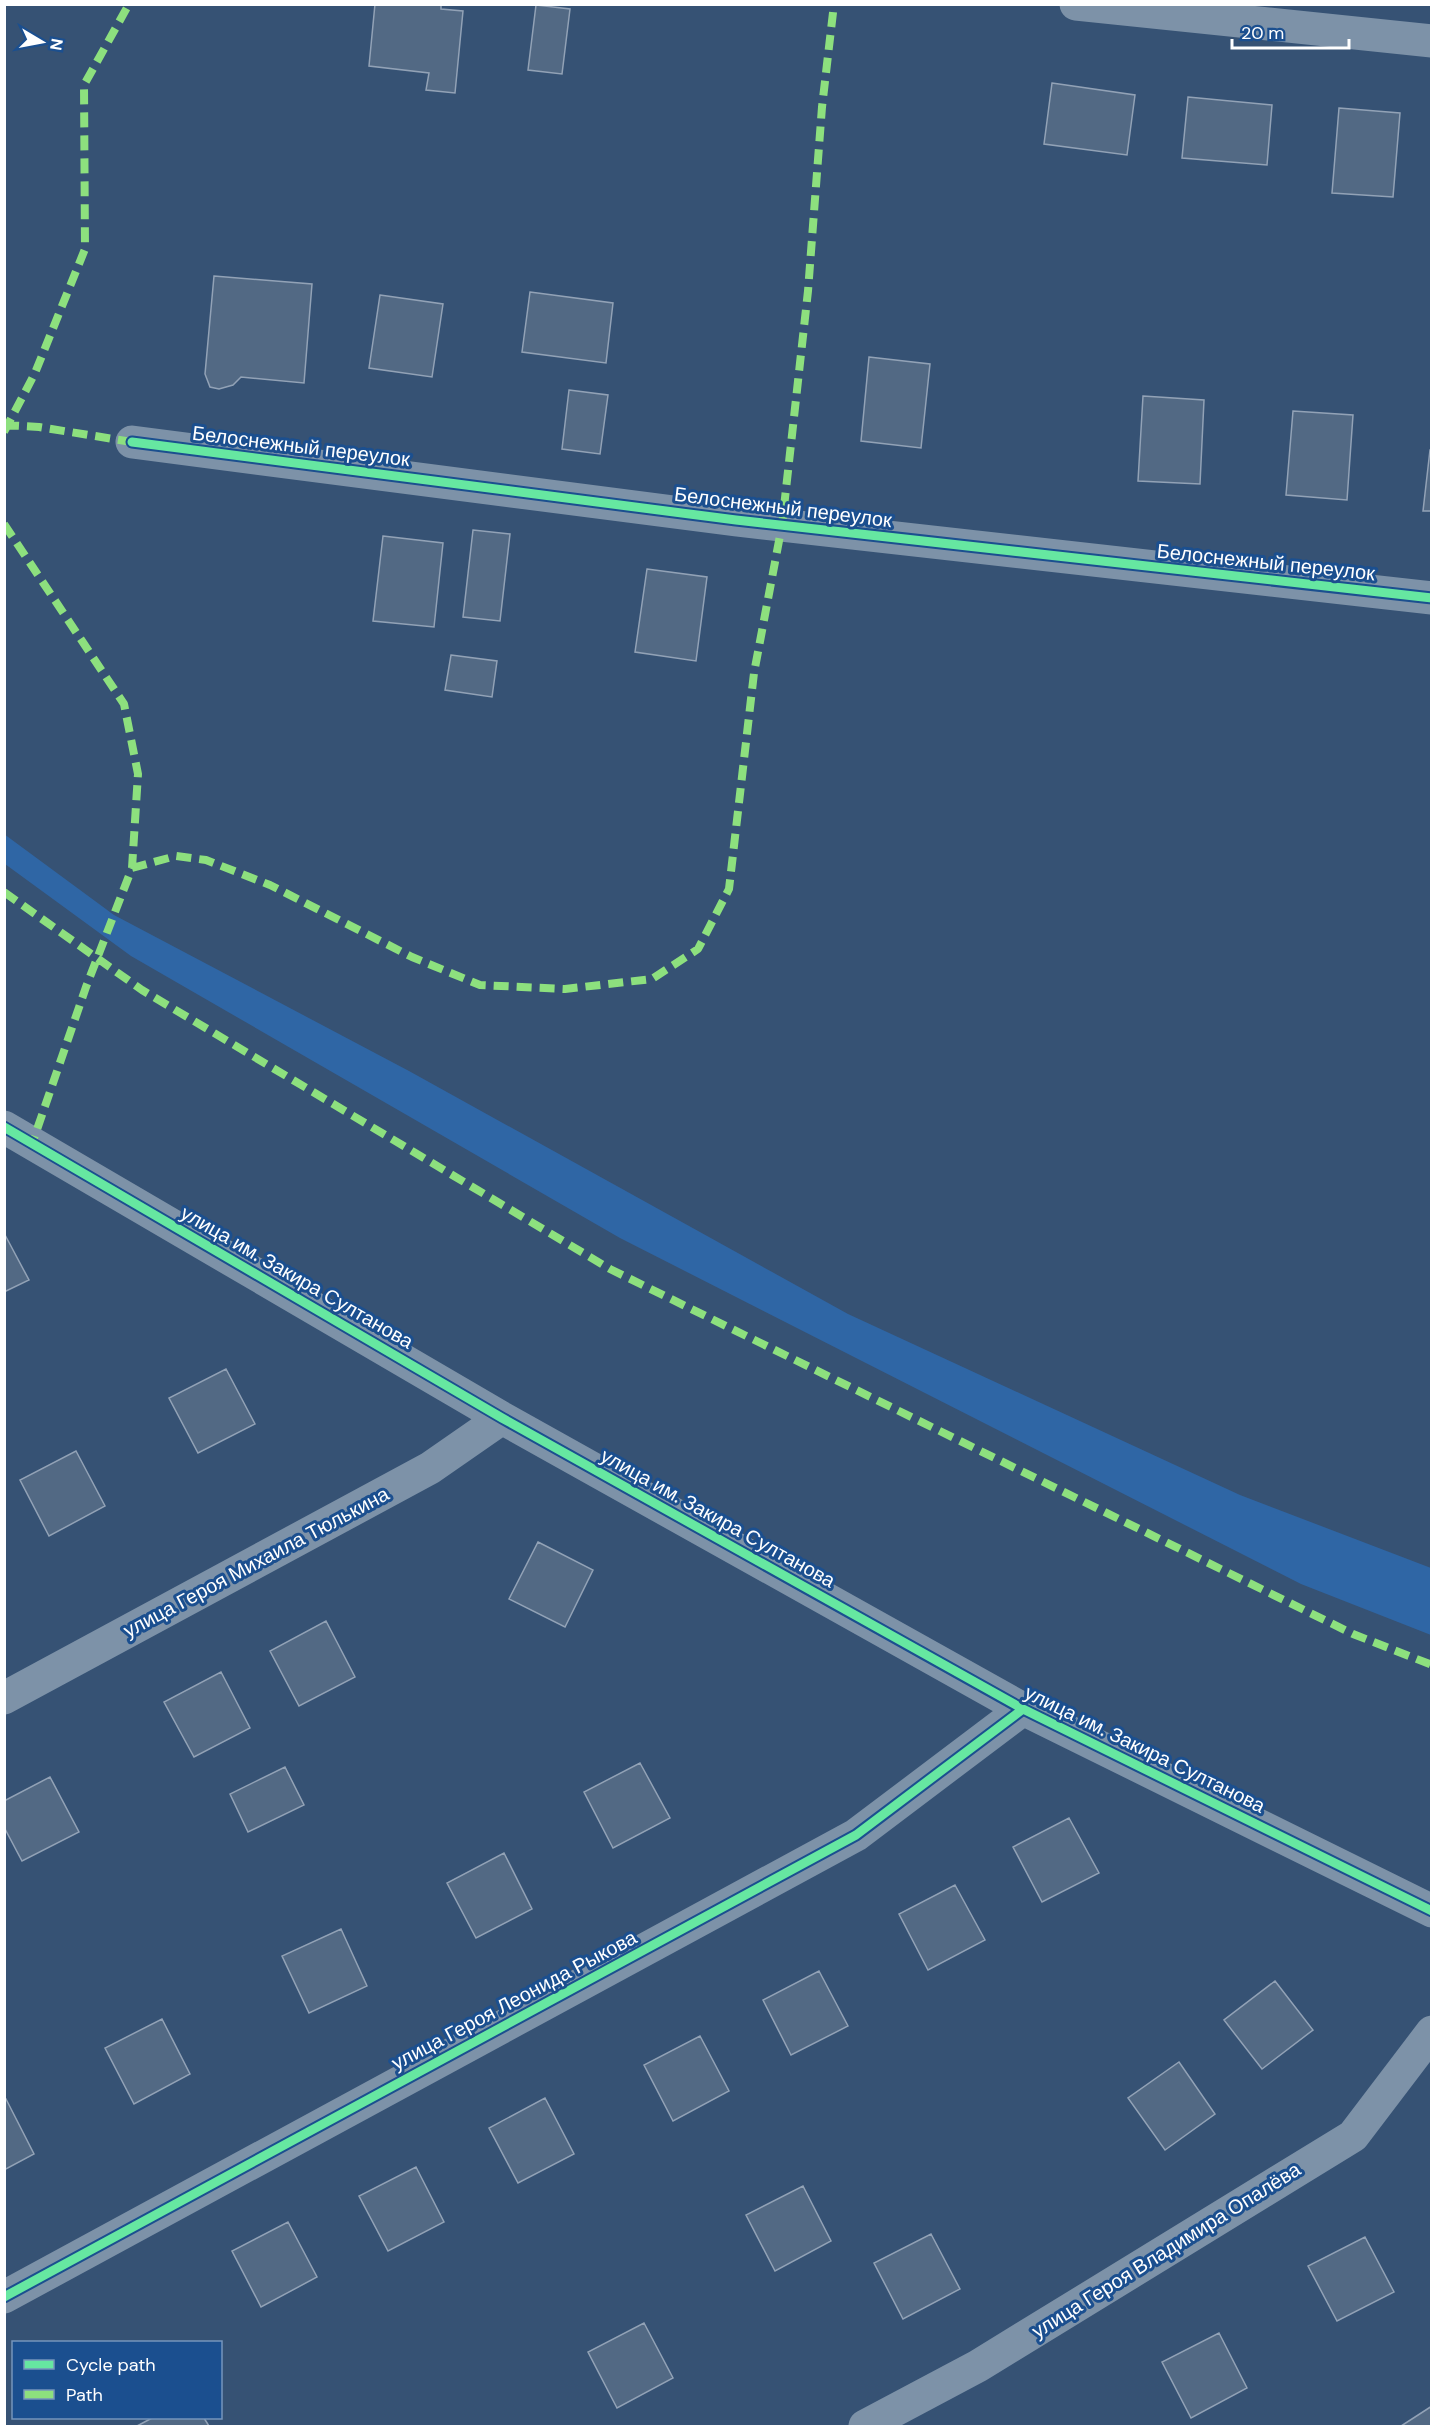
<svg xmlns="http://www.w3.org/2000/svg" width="1436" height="2431" font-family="'DM Sans',sans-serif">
<rect width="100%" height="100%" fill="#365274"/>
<path fill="#2f66a5" d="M4 834 114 915 409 1071 848 1314 1240 1495 1431 1568V1635L1301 1584 620 1238 131 956 5 864Z"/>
<path fill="#526984" stroke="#92a2b6" stroke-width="1.5" d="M375 4H441V9L463 11 455 93 426 90 429 73 369 66Z
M536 5 570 9 562 74 528 70Z
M1052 83 1135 95 1127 155 1044 144Z
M1188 97 1272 105 1267 165 1182 158Z
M1339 108 1400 113 1393 197 1332 193Z
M214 276 312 284 304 383 241 377 233 385 219 389 210 387 205 374Z
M530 292 613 303 606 363 522 352Z
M380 295 443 304 432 377 369 368Z
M869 357 930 364 921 448 861 441Z
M569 390 608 395 600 454 562 449Z
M1143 396 1204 400 1200 484 1138 481Z
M1293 411 1353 415 1347 500 1286 495Z
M1430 450H1432V511H1423Z
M473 530 510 534 500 621 463 617Z
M383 536 443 543 434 627 373 621Z
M647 569 707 577 696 661 635 652Z
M451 655 497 661 492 697 445 690Z
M4 1233 29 1280 4 1292Z
M226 1369 255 1424 198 1453 169 1398Z
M76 1451 105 1506 49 1536 20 1480Z
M538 1542 593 1570 565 1627 509 1599Z
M326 1621 355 1677 299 1706 270 1651Z
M221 1672 250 1728 194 1757 164 1702Z
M640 1763 670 1818 613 1848 584 1792Z
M285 1767 304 1805 248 1832 230 1794Z
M50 1777 79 1832 22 1861 4 1827V1801Z
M1069 1818 1099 1873 1042 1902 1013 1847Z
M504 1853 532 1909 476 1938 447 1883Z
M955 1885 985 1940 928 1970 899 1914Z
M341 1929 367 1986 309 2013 282 1956Z
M819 1971 848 2026 791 2055 763 2000Z
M1275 1981 1313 2030 1262 2069 1224 2020Z
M162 2019 190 2074 134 2104 105 2048Z
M700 2036 729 2091 673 2121 644 2065Z
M1179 2062 1215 2114 1165 2150 1128 2098Z
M545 2098 574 2154 518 2183 489 2128Z
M6 2099 34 2154 4 2170V2100Z
M416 2167 444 2222 388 2251 359 2196Z
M803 2186 831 2241 775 2271 746 2215Z
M288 2222 317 2277 261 2307 232 2251Z
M931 2234 960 2289 903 2319 874 2263Z
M1365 2237 1394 2292 1337 2321 1308 2266Z
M644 2323 673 2378 617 2408 588 2352Z
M1219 2333 1247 2388 1191 2418 1162 2362Z
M1432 2406V2426H1401Z
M152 2418H204L209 2426H137Z"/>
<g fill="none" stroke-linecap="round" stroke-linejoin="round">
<path stroke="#7d92a8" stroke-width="33" d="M1076 4 1432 41
M132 442 736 520 1432 598
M4 1127 502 1418 1023 1709 1432 1911
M4 1698 430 1468 502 1418
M4 2297 856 1835 1023 1709
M865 2426 978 2366 1353 2136 1432 2032"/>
<path stroke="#8de07e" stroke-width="8" stroke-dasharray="15 8" stroke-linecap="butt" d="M4 425 39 427 132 442
M4 432 35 373 85 249 84 85 129 4
M4 524 124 704 138 774 132 868 86 987 32 1144
M132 868 176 856 206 860 270 885 412 957 480 985 565 989 652 979 698 949 729 889 754 673 782 525 808 291 822 107 834 4
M4 892 142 990 610 1269 1353 1634 1432 1665"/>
<defs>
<path id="cycleway" d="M132 442 736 520 1432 598
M4 1127 502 1418 1023 1709 1432 1911
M4 2297 856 1835 1023 1709"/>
</defs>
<use href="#cycleway" stroke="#1b4f8f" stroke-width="13"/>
<use href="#cycleway" stroke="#66e7a1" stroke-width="9"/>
</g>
<g text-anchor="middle" stroke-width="6" stroke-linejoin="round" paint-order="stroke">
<g font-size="20" fill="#fff" stroke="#1b4f8f">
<text transform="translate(301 446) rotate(7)" y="7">Белоснежный переулок</text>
<text transform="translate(783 507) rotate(7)" y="7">Белоснежный переулок</text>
<text transform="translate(1266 562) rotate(6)" y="7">Белоснежный переулок</text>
<text transform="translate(297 1277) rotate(30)" y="7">улица им. Закира Султанова</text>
<text transform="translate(718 1518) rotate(29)" y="7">улица им. Закира Султанова</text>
<text transform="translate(256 1562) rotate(-28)" y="7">улица Героя Михаила Тюлькина</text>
<text transform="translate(1145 1749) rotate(26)" y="7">улица им. Закира Султанова</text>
<text transform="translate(514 2000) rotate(-28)" y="7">улица Героя Леонида Рыкова</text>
<text transform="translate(1166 2250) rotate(-32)" y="7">улица Героя Владимира Опалёва</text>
</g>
</g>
<rect width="1436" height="2431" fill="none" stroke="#ffffff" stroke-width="12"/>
<rect x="12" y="2341" width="210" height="78" fill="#1b4f8f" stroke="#7695bc" stroke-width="1.5"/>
<rect x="24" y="2360" width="30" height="9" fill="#66e7a1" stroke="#7695bc" stroke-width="1.5"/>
<text x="66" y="2371" font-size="18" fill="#ffffff">Cycle path</text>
<rect x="24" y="2390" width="30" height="9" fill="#8de07e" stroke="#7695bc" stroke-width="1.5"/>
<text x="66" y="2401" font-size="18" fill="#ffffff">Path</text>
<g transform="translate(42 42) rotate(100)" stroke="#1b4f8f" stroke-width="4.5" paint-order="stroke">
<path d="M0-4.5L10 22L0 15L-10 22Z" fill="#ffffff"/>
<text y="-9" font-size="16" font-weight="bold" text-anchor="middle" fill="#ffffff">N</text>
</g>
<path d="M1232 39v9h117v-9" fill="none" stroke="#ffffff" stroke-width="3"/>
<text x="1241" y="39" font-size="18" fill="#ffffff" stroke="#1b4f8f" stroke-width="4.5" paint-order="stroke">20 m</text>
</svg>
